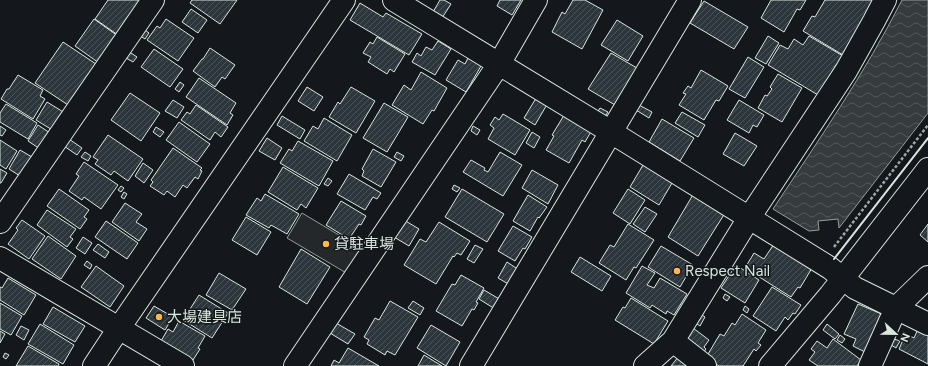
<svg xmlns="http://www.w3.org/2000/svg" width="928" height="366" font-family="Figtree,'Noto Sans JP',sans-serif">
<defs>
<pattern id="water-waves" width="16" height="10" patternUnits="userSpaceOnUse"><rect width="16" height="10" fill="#363b3e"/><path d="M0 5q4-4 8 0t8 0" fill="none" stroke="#525759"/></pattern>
<pattern id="building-hatch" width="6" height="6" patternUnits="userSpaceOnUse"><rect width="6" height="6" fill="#2c363c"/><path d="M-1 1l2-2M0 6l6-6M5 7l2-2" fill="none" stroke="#4a5358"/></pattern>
</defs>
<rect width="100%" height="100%" fill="#14181c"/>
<path fill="#24282b" stroke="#939e99" d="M302 213 364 250 348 274 287 238Z"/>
<path fill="url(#water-waves)" stroke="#939e99" d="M902 0H928V113L839 228 838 219 818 221 819 230 809 231 773 209C818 141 865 73 902 0Z"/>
<path fill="url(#building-hatch)" stroke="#d8e6dc" d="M108 0H139L141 1 118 35 95 19Z
M192 0H237L220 24 190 3Z
M440 0H444L451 4 442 18 433 12Z
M500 0H521L512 15 497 6Z
M573 0H585L603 10 582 49 552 32 562 12 565 14Z
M771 0H806L800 10 797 9 784 32 761 18Z
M825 0H876L843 55 803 31 812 16 815 17Z
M704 1 748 27 734 49 690 23Z
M360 3 383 17 386 13 422 34 409 55 350 20Z
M191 9 207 20 198 33 182 22Z
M94 19 118 36 99 63 75 46Z
M166 19 194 38 178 61 147 40 157 26 160 28Z
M617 20 643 36 628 61 601 45Z
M141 27 149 33 145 39 136 33Z
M768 36 779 43 766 64 755 58Z
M809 36 843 56 837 65H836L818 95 768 65 780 45 788 49 794 39 803 45Z
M377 37 405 54 394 72 390 69 387 74 368 62 371 57 363 53 370 42 373 44Z
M438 41 451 49 435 75 412 62 417 53 421 56 426 47 432 50Z
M63 42 96 64 68 105 35 83Z
M210 48 235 65 225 79 222 77 215 87 193 71 202 59H203Z
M125 49 137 57 133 62 121 55Z
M154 49 183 69 170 87 141 67Z
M611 53 637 68 615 105 588 89Z
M748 57 764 67 745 98 729 89Z
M468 58 481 66 466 92 446 80 458 60 465 64Z
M701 70 728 86 719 101 716 100 704 120 679 105 686 94 683 93 688 86 691 88Z
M421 72 447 88 434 111 432 110 423 124 392 105 404 85 411 90Z
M778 74 802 88 782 122 758 108 765 95 767 96 772 89 770 87Z
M18 75 43 90 40 96 45 99 33 119 1 99 7 89H9Z
M199 78 236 103 230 113 233 115 227 125 186 97Z
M180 82 184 85 179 92 175 89Z
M307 87 323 97 314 111 298 101Z
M351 87 375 101 356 133 329 117 338 102 340 104Z
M130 93 160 113 141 141 111 120Z
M538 95 549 101 535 125 524 118Z
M173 100 184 107 177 118 165 111Z
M739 100 764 115 757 127 753 125 749 133 727 120Z
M47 102 65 113 54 131 36 120Z
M384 103 408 117 387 152 363 138Z
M6 104 37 123 28 139 0 122V113Z
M196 105 228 127 221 137 215 132 210 140 181 120 187 112 190 114Z
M639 105 652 112 649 118 636 110Z
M600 108 608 112 604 118 597 113Z
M566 112 593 128 585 142 582 140 569 163 546 150 554 136 552 135Z
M682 112 705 125 698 137 675 123Z
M503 114 530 130 515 155 488 139 494 128 490 125 495 117 499 120Z
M282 116 305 130 300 139 277 125Z
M324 118 352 135 337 161 304 141 313 126 318 129Z
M662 119 694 138 680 161 649 142Z
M179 122 210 144 197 162 166 140Z
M38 125 50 133 40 149 28 141Z
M0 126 6 130 2 136 0 135Z
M473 126 480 130 477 135 471 131Z
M156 127 164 132 160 137 153 132Z
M532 132 540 137 534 148 526 143Z
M735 133 757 146 744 166 723 154Z
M108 135 143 159 128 181 114 171 111 175 95 164 98 160 93 157Z
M66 137 82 148 77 155 61 144Z
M267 138 282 148 275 160 259 151Z
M0 140 17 151 6 169 0 165Z
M298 141 333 161 319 186 280 163 289 149 292 151Z
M173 148 202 168 200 170 202 171 198 179 195 177 187 188 183 185 175 197 167 191 164 195 150 186 153 182 151 180Z
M373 149 396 162 381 187 362 176 364 171 362 169Z
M20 150 32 157 20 176 9 169Z
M85 152 91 156 88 161 81 157Z
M397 152 404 156 401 161 394 157Z
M500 152 522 165 503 196 463 172 471 160 485 168 484 170 488 172Z
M646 160 675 178 659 205 630 187Z
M84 162 118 185 101 209 84 197 82 200 69 191 79 176 76 174Z
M143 163 153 170 144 183 135 176Z
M283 167 318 188 306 208 301 204 297 210 268 192Z
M0 169 7 173 1 183H0Z
M532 170 558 185 548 204 522 188Z
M349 174 381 193 377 199 373 197 365 210 337 194Z
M328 178 332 181 328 186 324 184Z
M454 185 460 188 457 192 452 189Z
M121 186 124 188 121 192 118 190Z
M59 189 89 210 84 217 87 219 80 229 47 206Z
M462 189 504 214 487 242 445 217Z
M628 189 645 200 630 224 613 213Z
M124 192 127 194 124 199 121 197Z
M694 193 725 213 698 256 668 237Z
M265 194 299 214 287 234 271 225 269 228 246 215 257 198 261 201Z
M528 195 547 207 539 218 538 217 530 231 513 221Z
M341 201 366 216 361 225 359 224 349 239 326 225Z
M125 203 142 214 136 222 147 229 139 241 112 222Z
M645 207 657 214 645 232 633 224Z
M47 210 76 229 70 237 73 239 67 247 37 225Z
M246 217 271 232 257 255 232 240Z
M22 220 45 236 29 259 8 244 18 230 16 228Z
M404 220 419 229 409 246 394 237Z
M106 221 138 243 127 259 95 237Z
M439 222 470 241 461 255 457 253 454 257 453 256 436 284 404 265 420 239 426 242Z
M628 224 654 240 636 268 634 267 626 280 599 263 610 245 614 247Z
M928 224V242L920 235Z
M513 226 532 237 525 249 523 248 515 261 498 251Z
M48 236 76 256 61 279 32 259Z
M83 237 92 243 85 254 76 248Z
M98 244 109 252 105 258 93 250Z
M774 244 812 268 800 288 798 287 791 297 745 268 754 253 764 259Z
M475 245 483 249 474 263 467 259Z
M661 246 693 265 680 287 648 267Z
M301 249 330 267 307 304 279 287Z
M580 257 611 276 602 291 571 272Z
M87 261 92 265 90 269 84 265Z
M507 262 519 270 510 285 498 278Z
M736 265 759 280 745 303 721 288Z
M96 266 124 286 110 307 81 287Z
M642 266 655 273 647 285 654 288 660 278 687 294 674 315 667 311 666 314 652 305 650 308 626 293Z
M219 273 246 289 232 310 206 295Z
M461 275 484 288 476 302 478 303 474 310 472 309 462 326 436 311 452 284 455 285Z
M8 278 36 295 24 315 0 300V287L2 288Z
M772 287 801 305 795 314 793 313 788 320 785 317 776 331 753 316Z
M484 290 501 300 495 309 479 299Z
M725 294 730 297 727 301 723 298Z
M199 295 228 313 212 338 183 320Z
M631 298 668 321 654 344 615 320 623 307 625 308Z
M390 301 418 317 395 355 387 351 385 355 367 344 369 340 364 337 375 318 379 320Z
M413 301 424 308 420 315 408 308Z
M0 303 22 316 11 335 0 329Z
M858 304 884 315 867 353 853 346 856 339 844 334Z
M154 306 173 317 165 330 146 318Z
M745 306 749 309 747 313 743 310Z
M53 307 85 326 75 342 43 324Z
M699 313 705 317 700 326 693 321Z
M742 314 766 330 758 343 761 345 756 351 754 349 743 366H719L709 360 711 356 708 354 720 334 724 336 732 323 735 325Z
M179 321 205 336 198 348 200 349 193 360 161 341 168 329 173 332Z
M336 323 355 334 348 344 330 333Z
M40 324 74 345 63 364 28 344Z
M827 324 839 334 835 339 823 330Z
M431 325 460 342 446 366 417 348Z
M21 326 29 330 24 340 16 335Z
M693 328 709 340 704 347 706 349 701 355 683 341Z
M918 329 928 334V364L899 349 903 340 900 339 903 332 914 338Z
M0 331 5 334 0 343Z
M840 335 845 339 842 343 837 340Z
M833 339 861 360 857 366H818L809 360 815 352 811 349 817 341 827 348Z
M894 339 900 341 896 348 891 345Z
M28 346 59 364 58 366H16Z
M348 348 379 366H331L334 360 339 363Z
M5 353 9 355 6 359 3 357Z
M424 355 442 366H418Z
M679 356 692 366H671Z"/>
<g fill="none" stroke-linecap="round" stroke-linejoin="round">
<defs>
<path id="minor" d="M394 0 611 132 830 268 855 288 928 324
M0 222 153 0
M0 258 183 366
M673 341 705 366
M94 366 119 328 344 0
M295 366 499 64 536 0
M471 366 690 0
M645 366 673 341 749 218 846 71 874 21 885 0
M770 366 830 295 928 169
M870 366 896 308 928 277"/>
</defs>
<use href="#minor" stroke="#d8e6dc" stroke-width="24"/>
<path stroke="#9da8a2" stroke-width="2.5" stroke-dasharray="3 2" stroke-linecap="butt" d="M834 247 928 125"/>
<use href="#minor" stroke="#14181c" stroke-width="22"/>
<path stroke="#d8e6dc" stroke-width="2" d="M834 259 928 138"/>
</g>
<g fill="#ffb74d" stroke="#14181c" stroke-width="1.5">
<circle cx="326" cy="244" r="4"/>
<circle cx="677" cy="271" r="4"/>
<circle cx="159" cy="317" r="4"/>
</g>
<g text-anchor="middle" stroke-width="3" stroke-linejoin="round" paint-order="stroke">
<g font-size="15" fill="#d8e6dc" stroke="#14181c" text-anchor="start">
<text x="334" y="249">貸駐車場</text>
<text x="685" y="276">Respect Nail</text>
<text x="167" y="322">大場建具店</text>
</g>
</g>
<g transform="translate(896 334) rotate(112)" stroke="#14181c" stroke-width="3" paint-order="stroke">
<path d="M0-3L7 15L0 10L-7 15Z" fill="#d8e6dc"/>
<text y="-6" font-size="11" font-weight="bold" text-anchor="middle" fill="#d8e6dc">N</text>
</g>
</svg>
